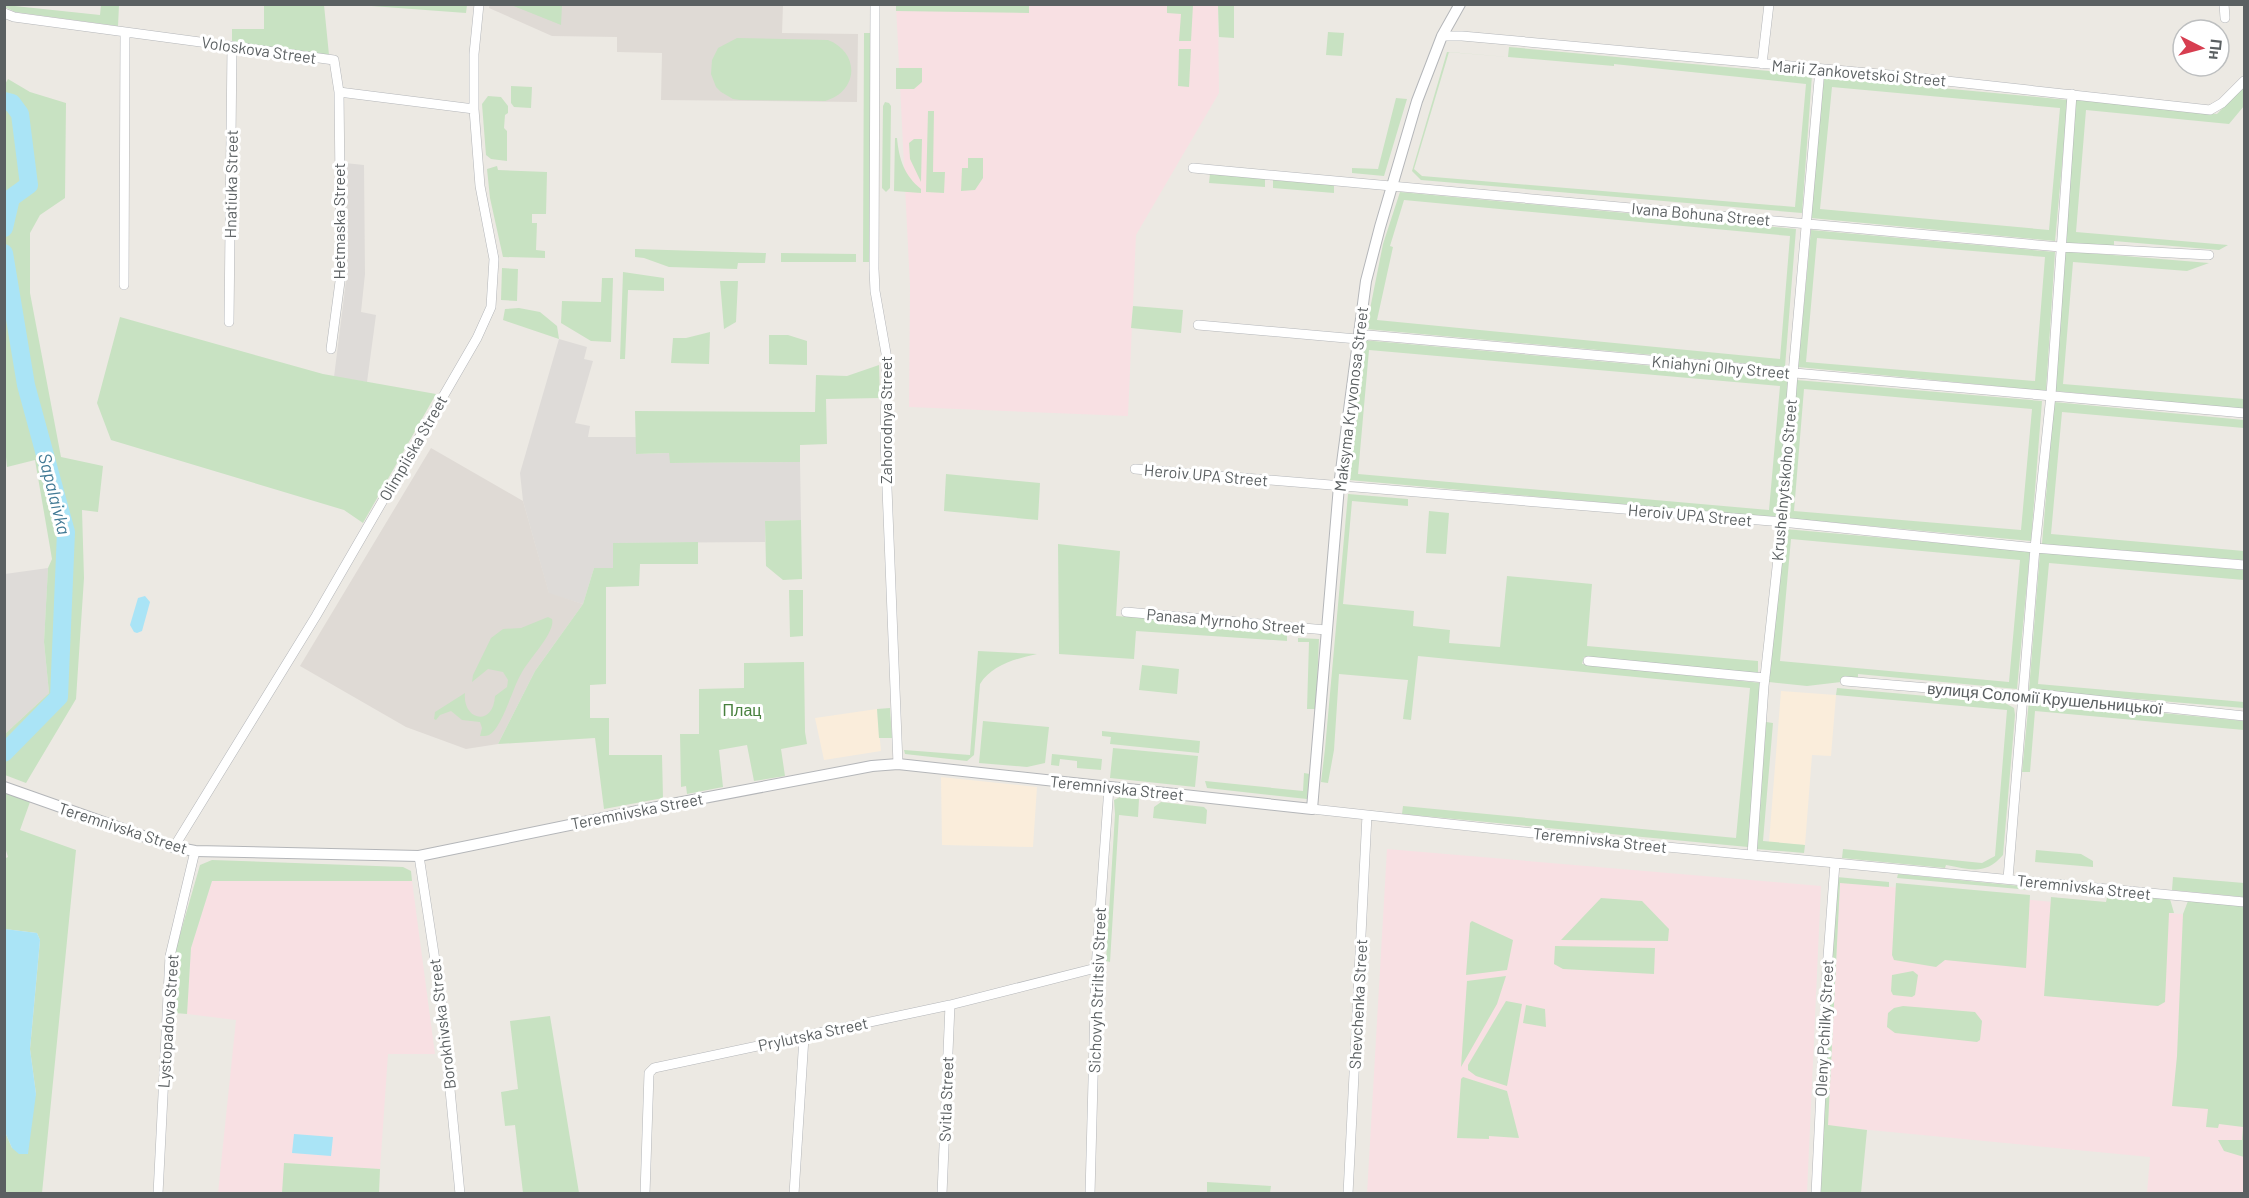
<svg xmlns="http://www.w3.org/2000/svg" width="2249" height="1198" font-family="Barlow,sans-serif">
<rect width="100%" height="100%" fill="#ece9e3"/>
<path fill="#faeddb" d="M1781 691 1836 695 1831 756 1812 755 1805 845 1769 842Z
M877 709 881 751 824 760 815 718Z
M941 777 1037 787 1033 847 942 845Z"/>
<path fill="#dedbd8" d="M345 163 364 165 365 274 361 312 376 315 367 382 334 377 347 273Z
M559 339 587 347 584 359 593 361 575 423 590 426 588 437H636V454L670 453V463L800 462 801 520 765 521V542L613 543V568H594L583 604 549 594 523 501 520 473Z
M48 568 44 642 49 693 5 734V574Z"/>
<path fill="#dfdad5" d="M490 4 783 5 782 33 858 34 857 102 661 100 662 53 617 52V37L552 36 489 8Z
M431 448 523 501 549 593 583 604 535 671 498 744 466 749 406 727 300 666Z"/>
<path fill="#f8e0e3" d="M896 5H1218L1219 93 1136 235 1128 416 909 407 910 286Z
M1387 849 1821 886 1807 1193 1367 1194Z
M212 881H412L435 1054H388L380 1169 285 1163 282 1193H218L236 1020 187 1014 191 948Z
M1840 882 2244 920V1193H2147L2150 1157 1828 1126Z"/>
<path fill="#c8e2c2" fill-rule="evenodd" d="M896 4H1029V13L896 11Z
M5 5 100 15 101 5H119L118 26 15 12 5 7Z
M264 5H324L329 55 232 42V29H264Z
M358 5H467L466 13Z
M511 5H562L561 25Z
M1167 5H1193L1191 41H1179L1181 14 1167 13Z
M1218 5H1234V38L1219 37Z
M1328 32 1344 33 1342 56 1326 55Z
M864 33H871L870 262H863Z
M737 38 828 40C861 53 858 92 825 101L740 100 733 99 721 92 716 87 711 74 712 60 718 48Z
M1509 47 1812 75 1802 213 1421 180 1412 171 1447 52 1508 57ZM1449 52 1614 66V64L1806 84 1795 207 1422 176 1414 169Z
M1179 49H1191L1189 87 1178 86Z
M896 68H922V82L914 89H896Z
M1824 77 2068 100 2055 241 1811 218ZM1832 87 2060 108 2049 230 1820 209Z
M8 79 30 92 66 103 65 198 40 215 30 233V293L61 457 103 466 98 512 82 510 84 578 76 699 26 783 5 775V734L49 693 44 642 48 568 52 559 35 460 7 467 4 437V86Z
M511 86 532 87 531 108 514 107 511 103Z
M2244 86V106L2229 124 2086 110 2076 232 2228 245 2219 250 2114 241V247L2064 243 2075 99 2217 114Z
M488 96 501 97 508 106V113L505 115 504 128 507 131V161L491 159 486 155 482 104Z
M1396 98 1407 99 1384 176 1352 173V168L1378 169Z
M885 102 889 103 891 106 890 188 886 192 882 188 883 106Z
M928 111H934L933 172H945L944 193 926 192Z
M895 138H897C899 159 904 175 921 189V193L894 191Z
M914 139H922L921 182 910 159 909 143Z
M968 158H983V178L975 190 961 191 962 168H968Z
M497 166 498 170 547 172 546 214H532V223H537L536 250 545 251V258L503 257 490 198 487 169Z
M1210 174 1265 179V187L1209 183Z
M1273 180 1334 185V193L1273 188Z
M1400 192 1796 229 1785 367 1366 329 1383 244ZM1404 200 1790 236 1780 359 1377 320 1393 247 1390 246Z
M1811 230 2055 252 2046 391 1798 367ZM1817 238 2045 257 2035 381 1806 362Z
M635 249 766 253 765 263H738L737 269 669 267 644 258 635 257Z
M2064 251 2209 263 2187 271 2073 262 2063 384 2244 399V409L2055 391Z
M781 253 856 254V262H781Z
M502 268 518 269 517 301 501 300Z
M623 272 664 278V291L628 290 625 359H620Z
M602 278H613L611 342 591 341 561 323 562 301 601 302Z
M720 281H738L736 322 724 329Z
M1133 306 1183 310 1181 333 1131 328Z
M519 308 540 312 557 326 559 339 503 320 505 309Z
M120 317 323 374 436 394 363 523 344 510 111 440 97 403Z
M710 332 709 364 671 363 673 338H686Z
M769 335H788L807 341V365L769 364Z
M1362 340 1789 378 1777 518 1349 480ZM1369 350 1780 386 1769 510 1358 474Z
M879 365 880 398 826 399 827 444 800 445V462L670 463 669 453 636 454 635 411 815 412 816 375 847 376Z
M1796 380 2042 401 2031 541 1785 518ZM1804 389 2032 409 2021 530 1794 511Z
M2054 402 2244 420V428L2062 412 2051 534 2244 551V560L2042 544Z
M946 474 1040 483 1038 520 944 511Z
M1348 494 1408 499V506L1352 501 1343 604 1414 611 1413 626 1450 630 1449 643 1500 647 1507 576 1592 584 1587 646 1758 661V674L1584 657 1582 664 1761 683 1748 847 1402 814 1403 806 1736 838 1750 688 1418 656 1411 720 1403 719 1408 680 1339 674 1334 750 1328 783 1321 782 1325 749Z
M1429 511 1449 513 1446 554 1426 553Z
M801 520 802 579 783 580 766 566 765 521Z
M1785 529 2030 551 2017 689 1858 674V680L1807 686 1769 682ZM1791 539 2020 560 2009 682 1780 661Z
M698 542V564H640L639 586 606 587V684L590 685V718H609V755H662L663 798 604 809 595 738 498 744 535 671 583 604 594 568H613V543Z
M1058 544 1120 551 1116 616 1287 629V641L1136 631 1134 659 1059 654Z
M2040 552 2244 570V580L2049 563 2038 684 2244 702V708L2029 690Z
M789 590H803V636L790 637Z
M548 617 552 619C556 632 528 660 521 674 513 687 502 728 489 735 488 736 482 736 480 736L482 728 480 722 462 720 451 711 440 715 436 720 434 719 435 712 465 693C462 720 493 728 495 696L507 687 508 680 503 672 488 669 472 682 473 675 491 638 503 629 521 628Z
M1298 638 1319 639 1316 709H1307L1309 642H1298Z
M978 651 1037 654C1015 659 992 665 980 684L974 755 967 761 905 754 904 750 970 755Z
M804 662 805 732 807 744 781 749 785 776 754 781 747 745 719 750 723 787 687 794 686 786 681 787 680 734H699V689L744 688V663Z
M1142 665 1179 669 1177 694 1139 690Z
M1837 688 2005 703 2014 708 2015 715 2003 855C1985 876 1970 869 1946 865L1945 868 1842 858 1843 849 1982 863 1995 856 2007 710 1836 695Z
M2029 700 2244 721V730L2035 711 2030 772H2022Z
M890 708 892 738H879L877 709Z
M983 721 1049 727 1045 763 1027 767 979 763Z
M1766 722 1773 723 1763 841 1805 845 1804 853 1757 849Z
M1102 731 1200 741 1199 753 1110 744 1111 737 1102 736Z
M1113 748 1198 756 1195 787 1110 778Z
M1052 754 1102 759 1101 770 1077 768V761L1060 759 1059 766 1051 765Z
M1304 773 1310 774 1307 799 1207 788 1205 781 1303 791Z
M5 792 30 802 20 830 76 850 42 1193 6 1194 5 1192V1132L12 1148 36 1094 30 1049 40 940 37 933 5 929 4 859 8 857 5 847Z
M1120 797 1139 799 1138 817 1119 815 1110 962 1106 961 1115 814 1114 800Z
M1161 802 1204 807 1207 810 1206 824 1153 818 1154 807Z
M2036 850 2081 854 2093 861V867L2035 862Z
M212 860 403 867 411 871 412 881H212L191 948 187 1014 175 1013 171 1009 175 952 200 865Z
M1898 874 2030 887V890L1897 878Z
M1837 877 1889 882V887L1840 883 1828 1125 1867 1130 1861 1193 1821 1194 1822 1128Z
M2173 877 2244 883V897L2172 890Z
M1896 883 2030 895 2026 968 1945 960 1936 967 1894 960 1892 955Z
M2108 893 2170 899 2174 913H2169L2165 1002 2158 1006 2044 996 2051 897 2106 902Z
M1601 898 1642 901 1669 929 1668 941 1561 940Z
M2188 901 2244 906V1157L2224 1151 2218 1140H2242L2243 1127 2219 1124 2218 1128 2206 1127 2208 1109 2172 1106 2177 1056 2183 914Z
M1472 921 1513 940 1507 970 1466 975 1470 923Z
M1555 946 1655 948 1654 974 1563 969 1554 964Z
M1913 971 1918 975 1915 995 1912 997 1893 995 1891 991 1892 975Z
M1506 976 1497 1004 1461 1067 1467 981Z
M1506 1001 1522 1004 1507 1086 1476 1076 1468 1070V1065Z
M1526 1005 1545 1009 1546 1027 1523 1023Z
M1903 1006 1975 1012 1982 1021 1980 1040 1977 1042 1895 1033 1887 1027 1888 1013 1894 1008Z
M550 1016 579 1193H523L515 1125 505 1126 501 1092 518 1089 510 1021Z
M1463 1077 1507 1091 1519 1138 1489 1136V1139L1457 1138 1461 1079Z
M284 1163 380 1169 379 1193H282Z
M1207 1182 1271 1186 1270 1193H1207Z"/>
<path fill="#aae4f6" d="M145 596 150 602 142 631 137 633 134 632 130 625 138 598Z
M5 929 37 933 40 940 30 1049 36 1094 28 1154H19L12 1148 5 1132Z
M294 1134 333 1137 331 1156 292 1153Z"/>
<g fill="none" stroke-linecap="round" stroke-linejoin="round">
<path stroke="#aae4f6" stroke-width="18" d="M4 101 12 103 20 114 29 185 11 198 4 228
M4 253 26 385 66 532 59 697 4 753"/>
<defs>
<path id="minor" d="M875 4 874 269 875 291 887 359 885 438 898 764
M2224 4 2225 18
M4 13 14 17 334 60 339 92 474 109
M1442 36H1462L1901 76 2210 110 2222 103 2244 81
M1762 64 1769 4
M1193 168 2060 247 2209 255
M124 285 125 32
M229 322 232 46
M1198 325 1357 339 1368 335 2244 413
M331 349 341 274 339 92
M1135 469 1782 522 2035 548 2244 565
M1126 612 1326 630
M1588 661 1765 678
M1845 681 2023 696 2039 694 2244 716
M1312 809 1625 843 2244 902
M174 847 316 616 477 338 491 307 494 259 480 186 474 109V54L479 4
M1752 855 1764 686 1782 522 1793 374 1820 69
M419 856 442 1006 460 1194
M2008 879 2035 548 2051 395 2072 94
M158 1194 170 956 195 851
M645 1194 649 1073 654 1068 950 1005 1096 968
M794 1194 804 1037
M942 1194 950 1005
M1090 1194 1096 968 1109 787
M1348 1194 1367 815
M1816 1194 1827 970 1835 863"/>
<path id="tertiary" d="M4 787 174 847 195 851 419 856 672 804 872 766 898 764 1312 809 1339 486 1366 281 1380 227 1417 101 1442 36 1460 4"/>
</defs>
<use href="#minor" stroke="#b4b6b9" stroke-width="10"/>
<use href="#tertiary" stroke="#b4b6b9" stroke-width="12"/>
<use href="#minor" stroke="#fff" stroke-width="9"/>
<use href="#tertiary" stroke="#fff" stroke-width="10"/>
</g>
<g text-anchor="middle" stroke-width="6" stroke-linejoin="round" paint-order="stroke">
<g font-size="16" fill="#5b6062" stroke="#fff">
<text transform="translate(259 50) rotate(8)" y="6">Voloskova Street</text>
<text transform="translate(1859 73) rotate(5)" y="6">Marii Zankovetskoi Street</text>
<text transform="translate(231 184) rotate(-89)" y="6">Hnatiuka Street</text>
<text transform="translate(1701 214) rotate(5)" y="6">Ivana Bohuna Street</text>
<text transform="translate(339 221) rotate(-90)" y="6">Hetmaska Street</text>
<text transform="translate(1721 367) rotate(5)" y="6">Kniahyni Olhy Street</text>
<text transform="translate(1351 399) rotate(-83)" y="6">Maksyma Kryvonosa Street</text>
<text transform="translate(886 420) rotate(-90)" y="6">Zahorodnya Street</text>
<text transform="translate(413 448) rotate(-60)" y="6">Olimpiiska Street</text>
<text transform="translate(1206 475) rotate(5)" y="6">Heroiv UPA Street</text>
<text transform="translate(1784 480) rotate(-85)" y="6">Krushelnytskoho Street</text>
<text transform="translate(1690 515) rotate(5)" y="6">Heroiv UPA Street</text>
<text transform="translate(1226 621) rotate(5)" y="6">Panasa Myrnoho Street</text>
<text transform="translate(2045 698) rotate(5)" y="6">вулиця Соломії Крушельницької</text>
<text transform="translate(1117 788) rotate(6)" y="6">Teremnivska Street</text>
<text transform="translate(637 811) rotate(-11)" y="6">Teremnivska Street</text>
<text transform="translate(123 828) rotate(18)" y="6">Teremnivska Street</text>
<text transform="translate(1600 840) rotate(6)" y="6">Teremnivska Street</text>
<text transform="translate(2084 887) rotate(6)" y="6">Teremnivska Street</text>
<text transform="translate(1097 990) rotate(-88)" y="6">Sichovyh Striltsiv Street</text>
<text transform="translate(1358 1004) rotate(-87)" y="6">Shevchenka Street</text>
<text transform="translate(168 1021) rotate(-86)" y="6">Lystopadova Street</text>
<text transform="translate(442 1024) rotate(-97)" y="6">Borokhivska Street</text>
<text transform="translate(1824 1028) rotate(-87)" y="6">Oleny Pchilky Street</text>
<text transform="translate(813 1034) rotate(-12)" y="6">Prylutska Street</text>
<text transform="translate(946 1099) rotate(-88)" y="6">Svitla Street</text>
</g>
<g font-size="16" fill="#47803d" stroke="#fff">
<text x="742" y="716">Плац</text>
</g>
<g font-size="18" font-style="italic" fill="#437b96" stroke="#fff">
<text transform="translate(54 494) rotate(76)" y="6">Sapalaivka</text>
</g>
</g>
<rect width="2249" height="1198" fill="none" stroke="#5b6062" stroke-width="12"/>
<g transform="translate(2201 48) rotate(96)"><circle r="28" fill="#ffffff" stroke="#bdbfc0" stroke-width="1.5"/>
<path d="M0-4.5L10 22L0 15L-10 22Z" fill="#d73e50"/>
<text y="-9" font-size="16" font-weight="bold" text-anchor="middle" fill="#5b6062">Пн</text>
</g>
</svg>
